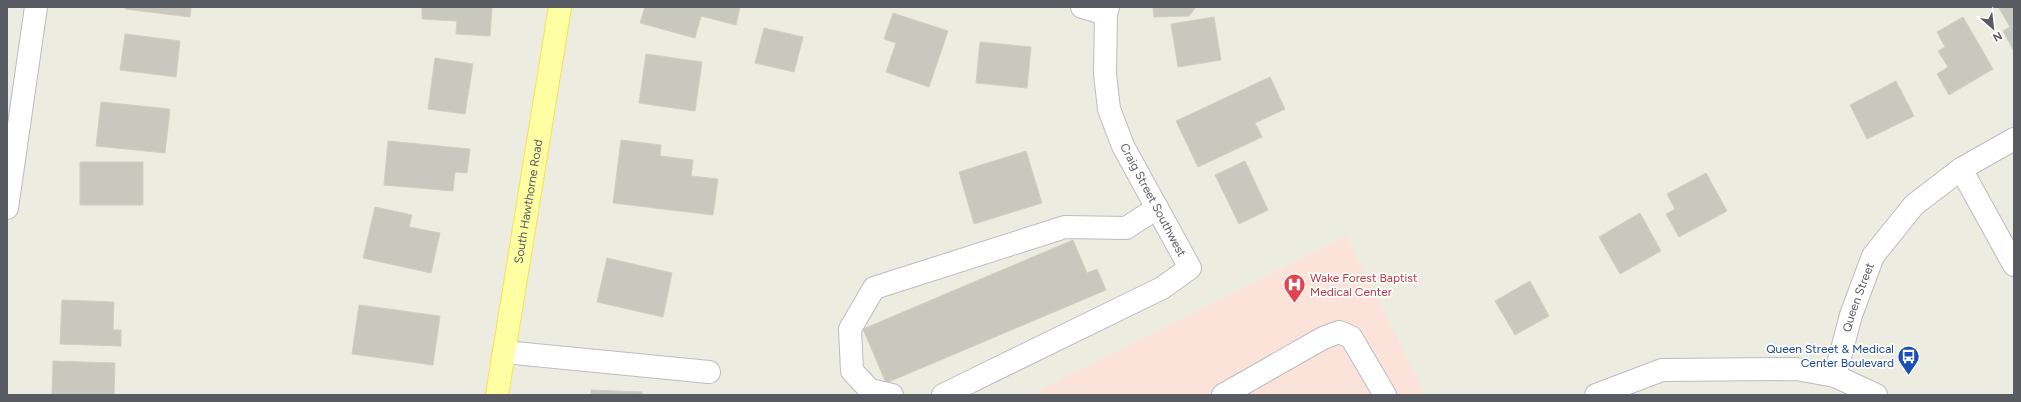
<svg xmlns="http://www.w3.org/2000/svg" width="2021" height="402" font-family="Figtree,sans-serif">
<rect width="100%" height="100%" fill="#edece0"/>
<path fill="#fbe3da" d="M1346 236 1425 395H1033L1069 375Z"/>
<path fill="#c9c8bf" stroke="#d1cfbe" d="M126 7H191L190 17 125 9Z
M422 7H492L490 36 456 34 457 21 422 19Z
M645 7H740L736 25 701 16 695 38 640 23Z
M1153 7H1196L1189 16 1154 17Z
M2014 7V51L2003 31 2010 27 1999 8Z
M893 13 948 31 929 87 886 72 896 43 884 39Z
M1214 17 1221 60 1178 67 1171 24Z
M1963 17 1993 69 1949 95 1937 74 1948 67 1938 51 1945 47 1937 32Z
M764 28 803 37 794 72 755 63Z
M125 34 180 41 176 77 120 70Z
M980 42 1031 47 1027 88 976 83Z
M646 54 702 62 695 111 639 103Z
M435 58 473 64 465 114 428 109Z
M1270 77 1285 109 1255 123 1262 137 1198 167 1176 121Z
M1896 81 1914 116 1867 139 1850 105Z
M101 102 170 109 165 153 96 146Z
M621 140 661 145 660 156 693 160 691 176 718 179 713 215 613 203Z
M388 141 470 149 467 173 455 172 453 191 384 185Z
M1026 151 1042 203 974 224 959 172Z
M1245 161 1268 210 1239 224 1215 175Z
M80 162H143V205H80Z
M1706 173 1727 211 1679 237 1666 214 1675 209 1667 194Z
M375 207 412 215 409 227 440 233 431 273 363 258Z
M1640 213 1661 251 1620 274 1599 237Z
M1073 240 1087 273 1097 269 1106 290 886 383 863 329Z
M607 258 672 273 663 317 597 302Z
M1530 281 1549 316 1515 335 1495 301Z
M62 300 114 302 113 330H121V346L60 344Z
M359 305 440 316 433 365 352 354Z
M53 361 115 363 114 395H52Z
M591 390 642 392V395H591Z"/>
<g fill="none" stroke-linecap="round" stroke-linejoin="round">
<defs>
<g id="minor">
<path d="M1082 7 1106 14"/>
<path d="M1961 169 2014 265"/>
<path d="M7 208 36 7"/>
<path d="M504 352 709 372"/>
<path id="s1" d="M1835 376 1851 315 1873 256 1914 205 1961 169 2014 139"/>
<path d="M892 395 870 390 852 371 850 329 874 288 1065 227 1126 228 1157 208"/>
<path d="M943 395 1162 288 1190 268 1123 146 1109 109 1105 74 1106 14 1108 7"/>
<path d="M1223 395 1323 338 1339 332 1351 337 1385 395"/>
<path d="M1596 395 1662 370 1796 369 1835 376 1876 395"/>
</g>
<g id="major">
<path id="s2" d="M497 395 560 7"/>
</g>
</defs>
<use href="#minor" stroke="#bbbcc3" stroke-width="24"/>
<use href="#major" stroke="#f5e351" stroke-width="24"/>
<use href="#minor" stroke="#fff" stroke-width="22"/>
<use href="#major" stroke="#feffa3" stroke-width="22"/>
</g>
<defs>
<symbol id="hospital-pin" viewBox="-11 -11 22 30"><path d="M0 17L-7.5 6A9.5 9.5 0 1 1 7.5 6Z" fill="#e0444e" stroke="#fff"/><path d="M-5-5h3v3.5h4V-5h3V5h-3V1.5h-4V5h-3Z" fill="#fff"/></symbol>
<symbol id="bus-pin" viewBox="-11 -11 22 30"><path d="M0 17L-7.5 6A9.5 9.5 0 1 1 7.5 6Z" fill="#1a4fb4" stroke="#fff"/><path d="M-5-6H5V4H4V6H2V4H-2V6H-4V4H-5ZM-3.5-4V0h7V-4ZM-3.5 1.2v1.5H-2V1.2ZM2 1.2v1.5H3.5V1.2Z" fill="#fff"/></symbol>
</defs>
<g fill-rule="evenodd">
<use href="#hospital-pin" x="1282" y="272" width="25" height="34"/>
<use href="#bus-pin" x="1896" y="344" width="25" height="34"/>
</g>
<g text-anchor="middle" stroke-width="3.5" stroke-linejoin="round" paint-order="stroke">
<g font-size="12" fill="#595b62" stroke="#fff">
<text transform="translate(1153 200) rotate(62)" y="4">Craig Street Southwest</text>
<text dy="4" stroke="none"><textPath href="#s2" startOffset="196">South Hawthorne Road</textPath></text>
<text dy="4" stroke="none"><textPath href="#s1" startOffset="82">Queen Street</textPath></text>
</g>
<g font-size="12" fill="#be3a42" stroke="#fff" text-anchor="start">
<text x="1310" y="282">Wake Forest Baptist<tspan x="1310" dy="14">Medical Center</tspan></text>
</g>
<g font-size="12" fill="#164399" stroke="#fff" text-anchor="end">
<text x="1894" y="353">Queen Street &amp; Medical<tspan x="1894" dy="14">Center Boulevard</tspan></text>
</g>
</g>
<rect width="2021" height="402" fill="none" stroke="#595b62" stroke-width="16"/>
<g transform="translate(1993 28) rotate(152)" stroke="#ffffff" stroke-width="3" paint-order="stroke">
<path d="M0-3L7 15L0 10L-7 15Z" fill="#595b62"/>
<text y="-6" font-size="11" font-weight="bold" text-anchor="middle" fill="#595b62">N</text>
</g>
</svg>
